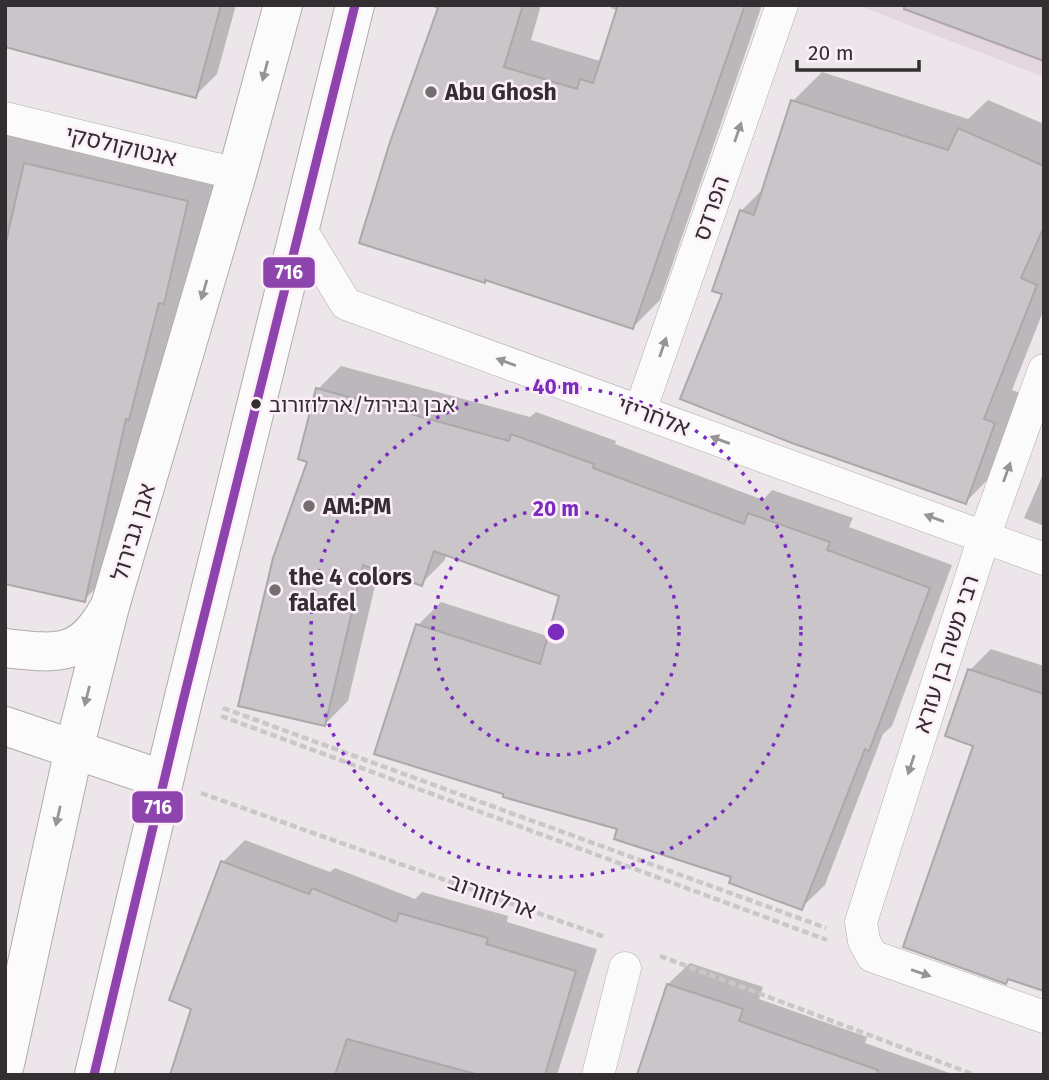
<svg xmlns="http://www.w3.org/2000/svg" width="1049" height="1080" font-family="'Fira Sans','Noto Sans Hebrew',sans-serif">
<rect width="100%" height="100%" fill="#ece5e9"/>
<path fill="#e4d6df" d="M857 5H1044V77Z"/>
<path fill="#0003" d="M5 5H236L217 74 195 96Z
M433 5H541L531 40 600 61 618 11 611 8 612 5H762L660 300 633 327 439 9 433 7Z
M822 72 968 119 988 100 1044 124V309L1012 390 1023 394 994 473 966 502 724 293 741 211 764 188 793 101Z
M5 128 219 170 116 568 84 600 5 582Z
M341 366 530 417 536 412 616 441 615 444 763 500 772 490 853 518 849 527 952 565 892 726 883 734 825 885 801 908 733 876 620 828 418 625 441 602 550 637 562 595 447 554 444 561 421 584 379 569 348 701 325 724 309 461 318 389Z
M1044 472V526L1024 518Z
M991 649 1044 666V990L1010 977 1005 982 975 745 970 670Z
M245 840 330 872 335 868 415 899 422 892 508 916 507 922 597 949 557 1075H171L193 1008 223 862Z
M690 963 763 987 759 999 867 1037 865 1043 955 1075H639L668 984Z"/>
<path fill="#c9c5c9" stroke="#aba7aa" stroke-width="2" d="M5 5H221L196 98 5 47Z
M439 5H523L504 67 577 89 580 79 593 83 618 5H745L633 329 485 280V283L359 243 390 142Z
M904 5H1044V61L904 9Z
M791 100 948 150 958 128 1044 166V227L1021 278 1037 285 984 419 995 423 966 504 792 443 680 399 722 294 712 291 740 210 754 215Z
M24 163 188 201 164 304 159 303 129 420 126 419 85 602 5 584V246Z
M316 388 509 441 511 434 594 464 593 468 744 524 748 513 830 542 827 550 930 588 869 751 865 749 802 910 729 883 731 877 614 839 617 829 503 797V794L374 754 416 624 540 664 559 596 434 551 422 586 363 565 325 726 238 706 273 558 307 462 298 459Z
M968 669 1044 694V991L1008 979 1006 984 903 947 973 746 945 736Z
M221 861 309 894 312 888 396 922 399 913 488 938 486 944 576 971 545 1075H479L347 1039 335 1075H170L191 1009 169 1000Z
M667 984 743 1009 739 1021 878 1070 877 1075H637Z"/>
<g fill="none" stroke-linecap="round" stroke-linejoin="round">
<defs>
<path id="minor" d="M5 118 237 174
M301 230 346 304 1044 559
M1044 370 984 537 861 922 864 941 872 956 1044 1017
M640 411 782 5
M598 1075 625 968"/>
<path id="tertiary" d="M5 648C60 654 81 658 110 606
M5 726 164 780"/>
<path id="secondary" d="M5 1064 74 749 110 606 237 174 283 5
M94 1075 183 701 355 5"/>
</defs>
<use href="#minor" stroke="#b1acaf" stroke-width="33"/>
<use href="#tertiary" stroke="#b1acaf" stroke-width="40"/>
<use href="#secondary" stroke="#b1acaf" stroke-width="40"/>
<path stroke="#c9c7c8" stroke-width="4.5" stroke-dasharray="7 3.5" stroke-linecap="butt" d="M223 708 826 928
M221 716 827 940
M201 793 605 937
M660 956 975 1075"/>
<use href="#minor" stroke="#fcfbfc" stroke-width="32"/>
<use href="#tertiary" stroke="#fcfbfc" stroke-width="38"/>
<use href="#secondary" stroke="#fcfbfc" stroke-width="38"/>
<defs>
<path id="bus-1" d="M94 1075 183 701 355 5"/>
</defs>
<use href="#bus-1" stroke="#fceff7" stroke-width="14"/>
<use href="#bus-1" stroke="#8e44ad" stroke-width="9"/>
</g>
<defs><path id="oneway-solid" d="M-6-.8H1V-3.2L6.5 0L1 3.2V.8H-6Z" transform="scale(1.75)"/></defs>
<g fill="#989496">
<use href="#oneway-solid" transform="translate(265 71) rotate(105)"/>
<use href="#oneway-solid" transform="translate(738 132) rotate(-71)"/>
<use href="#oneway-solid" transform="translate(204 290) rotate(106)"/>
<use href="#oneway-solid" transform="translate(663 347) rotate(-71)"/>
<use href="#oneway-solid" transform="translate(506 362) rotate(-160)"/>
<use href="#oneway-solid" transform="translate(720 440) rotate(-160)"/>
<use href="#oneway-solid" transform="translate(1007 472) rotate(-70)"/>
<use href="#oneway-solid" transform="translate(934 518) rotate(-160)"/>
<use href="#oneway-solid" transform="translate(87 696) rotate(104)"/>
<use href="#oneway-solid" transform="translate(911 765) rotate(108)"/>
<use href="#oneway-solid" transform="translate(58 816) rotate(103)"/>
<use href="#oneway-solid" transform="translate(921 973) rotate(19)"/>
</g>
<g fill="none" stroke="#7b2cbf" stroke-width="3.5" stroke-dasharray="3.5 7">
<circle cx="556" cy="632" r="123"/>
<circle cx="556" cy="632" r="245"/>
</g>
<g fill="#746e71" stroke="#fceff7" stroke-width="2.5">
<circle cx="431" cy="92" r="7"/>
<circle cx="309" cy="506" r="7"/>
<circle cx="275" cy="590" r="7"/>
</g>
<circle fill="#332e31" stroke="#fceff7" stroke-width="2.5" cx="256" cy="404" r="6"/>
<g text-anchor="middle" stroke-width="5" stroke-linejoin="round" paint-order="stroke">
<g font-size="21" fill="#332e31" stroke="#fceff7" text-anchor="start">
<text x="269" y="412">אבן גבירול/ארלוזורוב</text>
</g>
<g font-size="23" font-weight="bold" fill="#332e31" stroke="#fceff7" text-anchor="start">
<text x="445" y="100">Abu Ghosh</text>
<text x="323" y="514">AM:PM</text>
<text x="289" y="585">the 4 colors<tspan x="289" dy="26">falafel</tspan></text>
</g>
<g font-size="23" fill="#332e31" stroke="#fceff7">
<text transform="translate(121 146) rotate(13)" y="8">אנטוקולסקי</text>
<text transform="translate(711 208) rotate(-71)" y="8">הפרדס</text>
<text transform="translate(654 416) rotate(20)" y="8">אלחריזי</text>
<text transform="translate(133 532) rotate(-73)" y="8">אבן גבירול</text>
<text transform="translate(946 654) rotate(-72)" y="8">רבי משה בן עזרא</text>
<text transform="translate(492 896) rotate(20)" y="8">ארלוזורוב</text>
</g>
</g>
<circle cx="556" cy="632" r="10" fill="#7b2cbf" stroke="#fceff7" stroke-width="3.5"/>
<g font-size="21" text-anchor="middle" font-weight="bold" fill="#7b2cbf" stroke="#fceff7" stroke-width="5" stroke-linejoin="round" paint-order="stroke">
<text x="556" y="394">40 m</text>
<text x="556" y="516">20 m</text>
</g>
<g stroke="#fceff7" stroke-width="2.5">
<rect x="262" y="256" width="54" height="33" rx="7" fill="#8e44ad"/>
<rect x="131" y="790" width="53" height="34" rx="7" fill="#8e44ad"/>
</g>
<g font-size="19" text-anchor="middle" font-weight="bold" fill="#fff">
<text x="289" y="279">716</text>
<text x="158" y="814">716</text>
</g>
<rect width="1049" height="1080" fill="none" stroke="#332e31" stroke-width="14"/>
<path d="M797 60v10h122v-10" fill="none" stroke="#332e31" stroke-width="3.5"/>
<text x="808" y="60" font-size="21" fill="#332e31" stroke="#fceff7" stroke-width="5" paint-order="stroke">20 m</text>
</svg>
